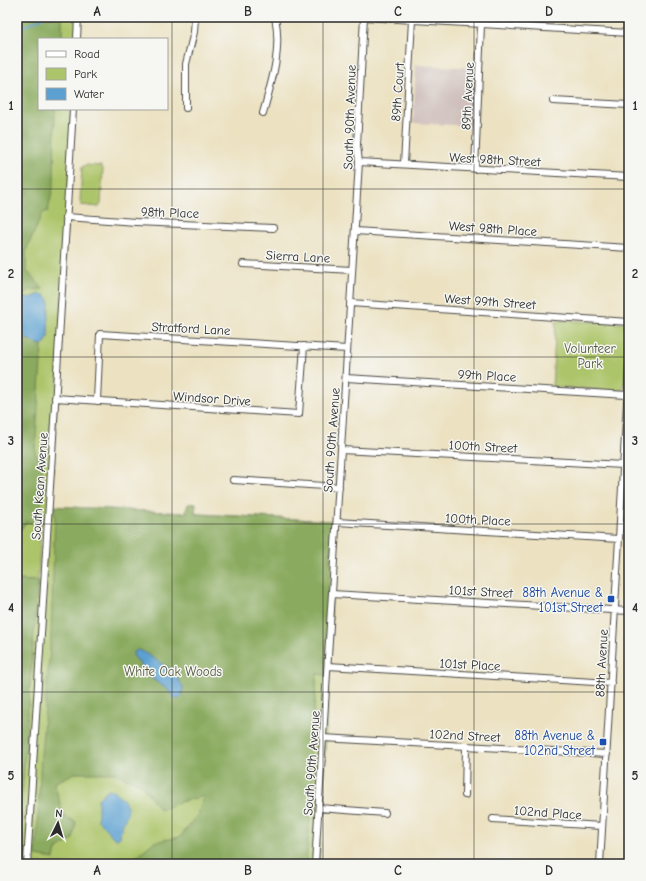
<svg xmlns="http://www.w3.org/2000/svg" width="646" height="881" font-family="'Comic Neue',sans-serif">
<rect width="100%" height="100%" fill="#f6f6f2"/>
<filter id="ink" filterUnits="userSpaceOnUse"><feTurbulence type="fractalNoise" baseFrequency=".025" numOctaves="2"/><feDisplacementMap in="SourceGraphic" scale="8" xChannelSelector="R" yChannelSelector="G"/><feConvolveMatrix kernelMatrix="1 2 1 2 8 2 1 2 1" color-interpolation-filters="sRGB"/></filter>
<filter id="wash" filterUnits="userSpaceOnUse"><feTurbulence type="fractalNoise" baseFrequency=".012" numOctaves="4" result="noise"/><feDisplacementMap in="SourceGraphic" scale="16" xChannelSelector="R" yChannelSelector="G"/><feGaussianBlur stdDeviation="0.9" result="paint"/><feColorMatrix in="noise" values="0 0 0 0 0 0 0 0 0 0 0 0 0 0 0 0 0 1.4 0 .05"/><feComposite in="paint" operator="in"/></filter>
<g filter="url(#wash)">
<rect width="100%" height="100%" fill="#ece2c2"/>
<path fill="#cfc0bb" d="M416 65 475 68 472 126 413 123Z"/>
<path fill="#adc56a" stroke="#6c784a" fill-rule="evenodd" d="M17 17H78L77 39H39V109H73L51 506 333 521 331 635 319 864H17V534L25 523 17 522ZM41 523H48L44 582 38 581Z
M85 165 101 166 103 168 101 204 99 207 81 205 80 202 82 167Z
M556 320 621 323 627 325 628 331 625 383 622 390 618 391 552 387Z"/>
<path fill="#8aaa5e" stroke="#5a6a44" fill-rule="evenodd" d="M17 17H62V39H39V109H55L54 183 48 211 43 213 26 250V270L43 289 30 290 25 294 17 292Z
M17 333 35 343 42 345 35 452 42 465 41 523 26 522 17 534Z
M196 503 195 514 333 521 327 608 326 675 317 674 309 768 314 771 306 864H219L181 861 179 864 129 862 154 842 180 837 198 814 204 796 180 802 160 810 142 785 115 773H75L54 783 64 816 76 822 73 839 56 850 54 859 36 856 41 756 51 635 55 514 51 506 185 513 188 504ZM142 651 157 662 169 667 183 687 175 699 167 689 151 678 133 655Z
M17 580 38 581 21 804 22 858 19 864H17Z"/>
<path fill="#5ca0d1" stroke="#44667e" d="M40 294 44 295 49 299V305L48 338 46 342 42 345 35 343 17 333V299L33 297Z
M137 650 142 651 173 671 183 687 182 696 179 699H175L167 689 151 678 133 655V653Z
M107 790H114C139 813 122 813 120 837L118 839 114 838 97 819 98 815V799Z"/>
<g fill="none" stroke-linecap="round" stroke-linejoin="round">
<path stroke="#5ca0d1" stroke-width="1.5" d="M17 25 25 26 44 17"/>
</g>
</g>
<g filter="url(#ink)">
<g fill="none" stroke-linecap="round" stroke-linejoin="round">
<defs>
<path id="minor" d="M364 17 629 33
M77 39 78 17
M553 101 629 105
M186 108V64L194 32 195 17
M263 113C272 81 282 50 275 17
M359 162 629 177
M404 164 412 20
M475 169 481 25
M66 217 136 222 273 228
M355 231 629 248
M243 264 352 270
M350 303 629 322
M346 378 627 395
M55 398 299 414 304 346
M97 401 100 334 347 349
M341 450 623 465
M233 480 339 487
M337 522 619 539
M332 594 629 611
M328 666 611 683
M323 738 607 754
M465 795 466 747
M319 808 385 813
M493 819 602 826
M27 864 73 109
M315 864 359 162 357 145 364 17
M600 864 629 367"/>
</defs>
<use href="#minor" stroke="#484642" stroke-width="8"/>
<use href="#minor" stroke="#fff" stroke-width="6"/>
</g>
</g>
<path fill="none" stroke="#2b2b2b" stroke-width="1" stroke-opacity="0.55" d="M172 17V864M323 17V864M474 17V864M17 189H629M17 357H629M17 524H629M17 692H629"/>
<g fill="#1a4fb4" stroke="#f6f6f2" stroke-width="1.5">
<rect x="607" y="595" width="8" height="8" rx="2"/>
<rect x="599" y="738" width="8" height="8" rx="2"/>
</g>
<g text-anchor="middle" stroke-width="3" stroke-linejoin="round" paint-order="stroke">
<g font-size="13" fill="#2b2b2b" stroke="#f6f6f2">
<text transform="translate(397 92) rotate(-86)" y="5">89th Court</text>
<text transform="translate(467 96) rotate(-87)" y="5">89th Avenue</text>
<text transform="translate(349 117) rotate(-88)" y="5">South 90th Avenue</text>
<text transform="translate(495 159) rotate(3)" y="5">West 98th Street</text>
<text transform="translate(170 212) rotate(2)" y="5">98th Place</text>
<text transform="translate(493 228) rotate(4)" y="5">West 98th Place</text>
<text transform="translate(298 256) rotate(3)" y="5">Sierra Lane</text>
<text transform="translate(490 301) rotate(4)" y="5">West 99th Street</text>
<text transform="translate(191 328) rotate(3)" y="5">Stratford Lane</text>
<text transform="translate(487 375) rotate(3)" y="5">99th Place</text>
<text transform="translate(212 398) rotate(4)" y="5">Windsor Drive</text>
<text transform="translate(331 440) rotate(-86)" y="5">South 90th Avenue</text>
<text transform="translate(483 446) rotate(3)" y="5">100th Street</text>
<text transform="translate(39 486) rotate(-86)" y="5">South Kean Avenue</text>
<text transform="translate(478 519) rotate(3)" y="5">100th Place</text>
<text transform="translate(481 591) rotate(3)" y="5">101st Street</text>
<text transform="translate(601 663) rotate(-87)" y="5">88th Avenue</text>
<text transform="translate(470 664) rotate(3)" y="5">101st Place</text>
<text transform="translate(465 735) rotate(3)" y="5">102nd Street</text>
<text transform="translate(311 763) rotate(-86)" y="5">South 90th Avenue</text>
<text transform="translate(548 812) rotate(4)" y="5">102nd Place</text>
</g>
<g font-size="13" fill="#52593e" stroke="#f6f6f2">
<text x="590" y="353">Volunteer<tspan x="590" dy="15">Park</tspan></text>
<text x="173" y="676">White Oak Woods</text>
</g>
<g font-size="13" fill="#164399" stroke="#f6f6f2" text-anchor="end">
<text x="603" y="597">88th Avenue &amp;<tspan x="603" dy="15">101st Street</tspan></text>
<text x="595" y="740">88th Avenue &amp;<tspan x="595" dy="15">102nd Street</tspan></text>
</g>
</g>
<rect width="646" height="881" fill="none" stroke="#f6f6f2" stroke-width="44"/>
<rect x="38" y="38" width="130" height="72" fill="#f6f6f2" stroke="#a5a5a2"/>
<rect x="46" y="51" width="20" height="6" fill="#ffffff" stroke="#a5a5a2"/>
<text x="74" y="58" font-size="12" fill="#2b2b2b">Road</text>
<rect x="46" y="68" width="20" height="12" fill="#adc56a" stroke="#a5a5a2"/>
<text x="74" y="78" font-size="12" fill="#2b2b2b">Park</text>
<rect x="46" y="88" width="20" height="12" fill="#5ca0d1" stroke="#a5a5a2"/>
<text x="74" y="98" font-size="12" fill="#2b2b2b">Water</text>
<g transform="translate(58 823) rotate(5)" stroke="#f6f6f2" stroke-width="3" paint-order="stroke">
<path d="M0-3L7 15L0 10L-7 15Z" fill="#2b2b2b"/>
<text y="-6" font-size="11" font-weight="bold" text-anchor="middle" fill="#2b2b2b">N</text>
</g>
<rect x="22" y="22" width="602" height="837" fill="none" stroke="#2b2b2b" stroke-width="1.5"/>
<g font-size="13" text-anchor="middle" font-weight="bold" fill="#2b2b2b">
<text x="97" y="16">A</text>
<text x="248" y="16">B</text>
<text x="398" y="16">C</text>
<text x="549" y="16">D</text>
<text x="11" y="110">1</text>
<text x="635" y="110">1</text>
<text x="11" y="278">2</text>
<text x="635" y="278">2</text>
<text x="11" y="445">3</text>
<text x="635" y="445">3</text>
<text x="11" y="612">4</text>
<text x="635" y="612">4</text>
<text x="11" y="780">5</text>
<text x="635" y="780">5</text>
<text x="97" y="875">A</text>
<text x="248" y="875">B</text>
<text x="398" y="875">C</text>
<text x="549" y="875">D</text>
</g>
</svg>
